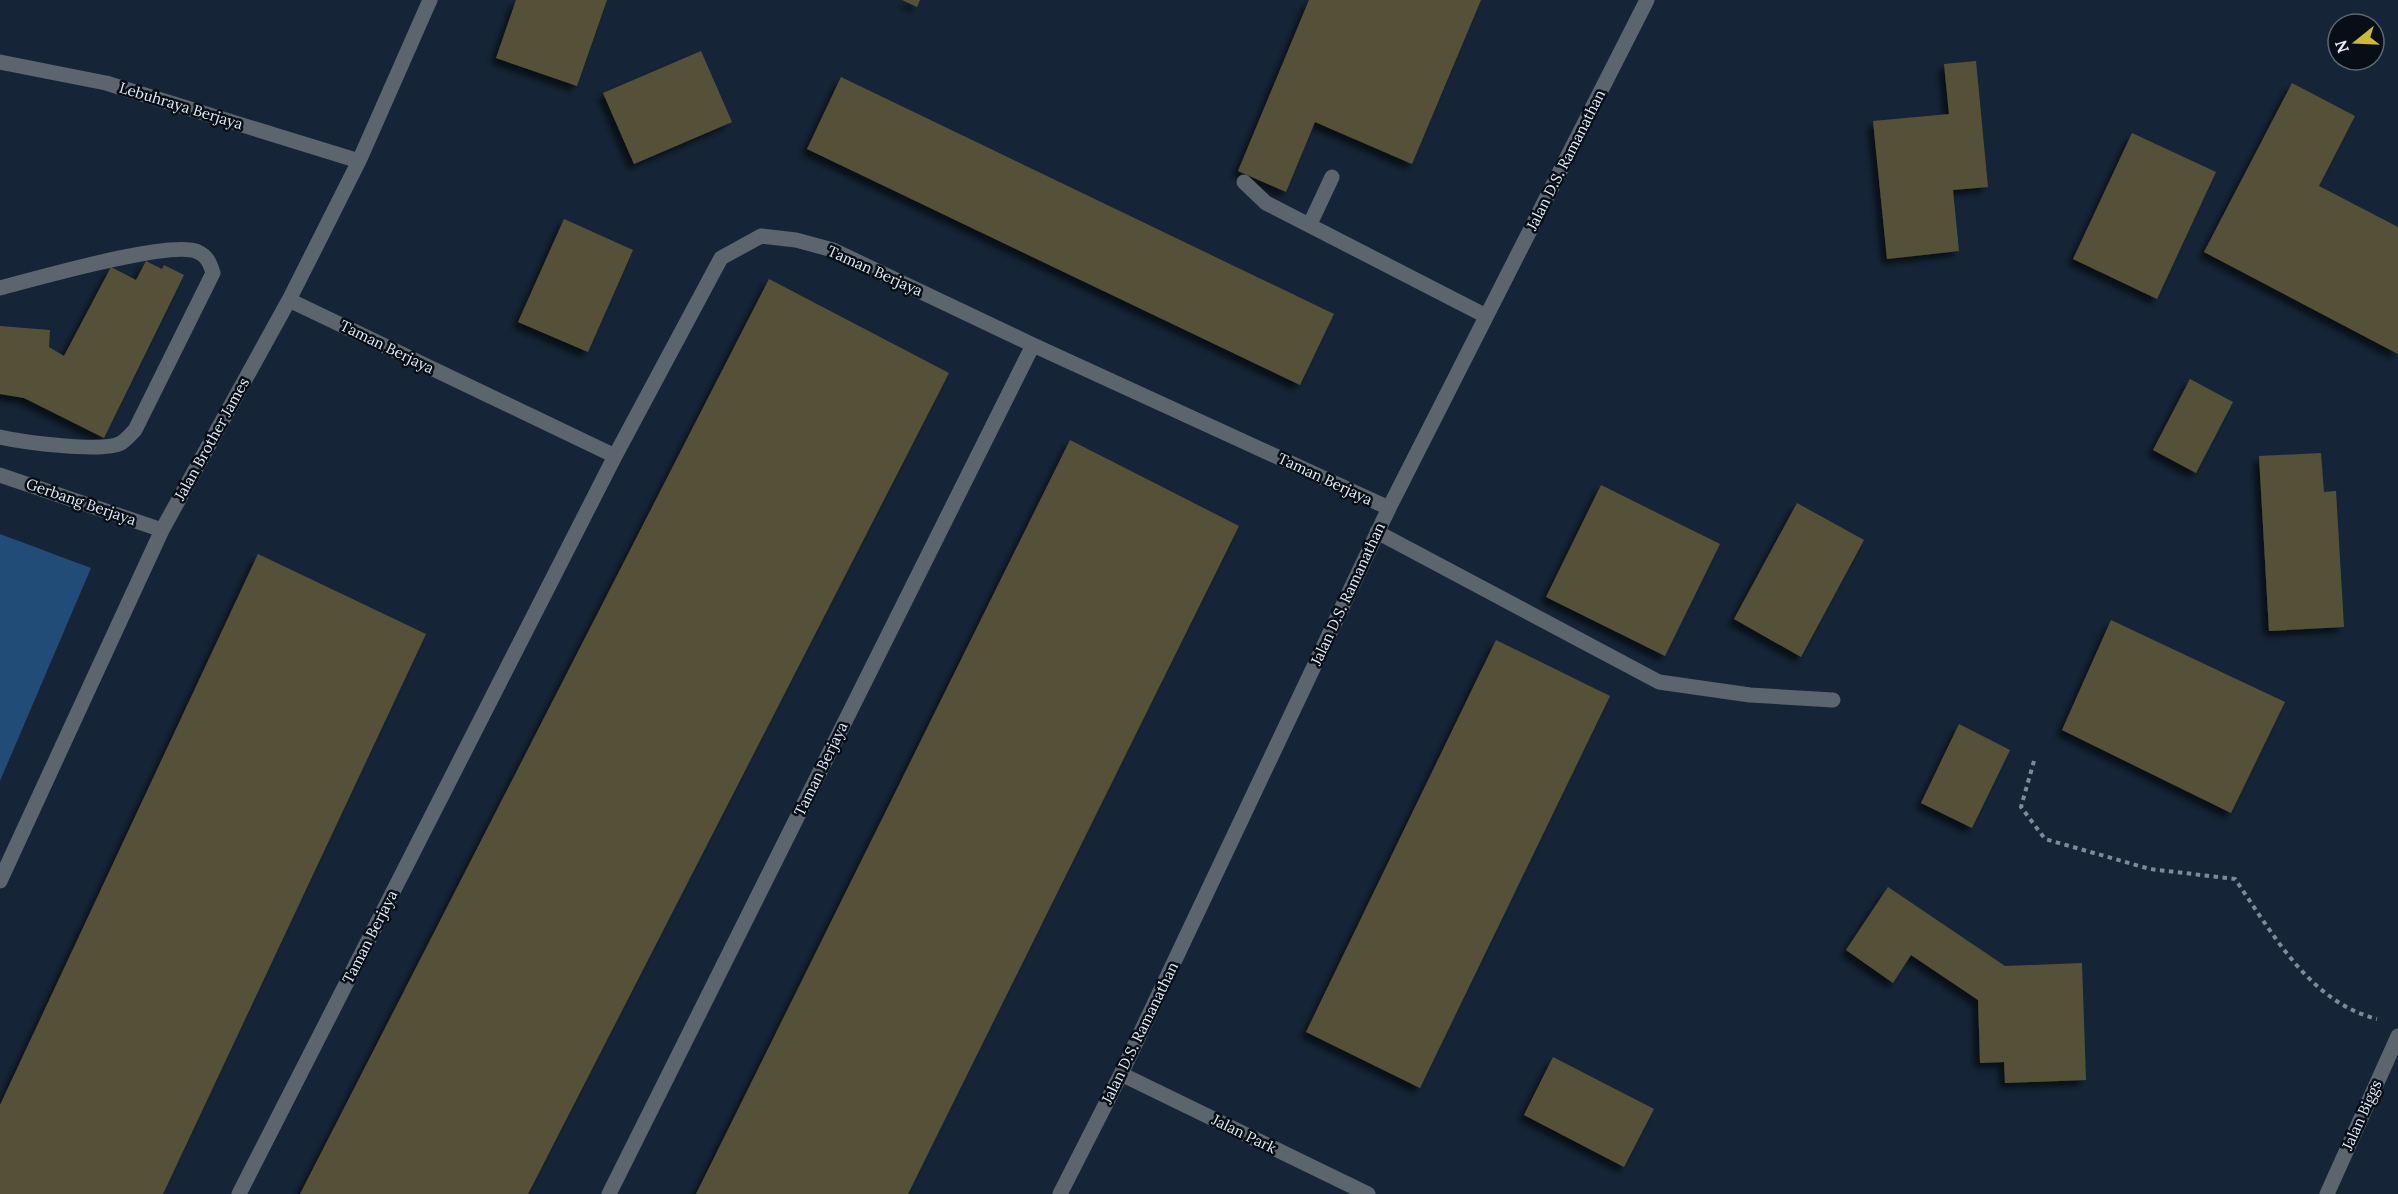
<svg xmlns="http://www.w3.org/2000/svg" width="2398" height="1194" font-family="Lora,serif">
<defs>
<filter id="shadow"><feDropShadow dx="-5.5" dy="5.5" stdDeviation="3" flood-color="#0009"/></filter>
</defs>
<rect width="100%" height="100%" fill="#152537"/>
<path fill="#214c78" d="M0 534 91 568 0 781Z"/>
<path fill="#555137" filter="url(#shadow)" d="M516 0H607L577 86 496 58Z
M902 0H920L917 7Z
M1309 0H1481L1412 164 1315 122 1286 192 1238 171Z
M701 51 732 122 634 164 603 93Z
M1976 61 1988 187 1953 190 1959 251 1887 259 1873 121 1949 114 1944 64Z
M841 77 1334 314 1300 385 807 149Z
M2292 83 2355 116 2319 186 2398 227V354L2204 252Z
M2132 133 2216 172 2157 299 2073 259Z
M564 219 633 250 588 352 518 322Z
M146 261 162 269 164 265 184 275 104 438 24 398 0 394V326L50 330 49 347 64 356 111 267 136 280Z
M769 279 949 373 528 1194H300Z
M2190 379 2233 402 2196 473 2153 450Z
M1070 440 1239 526 908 1194H696Z
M2321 453 2324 492 2336 491 2344 627 2269 631 2259 456Z
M1601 485 1720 544 1665 656 1546 597Z
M1797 503 1864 540 1801 657 1734 619Z
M258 554 426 634 163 1194H0V1105Z
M2111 620 2285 702 2231 813 2062 730Z
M1496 640 1610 696 1420 1088 1306 1032Z
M1959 724 2010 750 1972 828 1921 803Z
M1888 887 2005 966 2082 963 2086 1080 2005 1083 2004 1062 1980 1063 1978 1000 1911 955 1893 983 1846 950Z
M1553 1057 1654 1109 1624 1167 1524 1115Z"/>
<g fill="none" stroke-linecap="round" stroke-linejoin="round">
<path stroke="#7d8a99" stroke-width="4" stroke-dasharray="4.5 4.5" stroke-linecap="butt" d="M2034 761 2021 807 2045 839 2150 869 2235 879C2272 932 2309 1002 2377 1019"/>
<path stroke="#5c646e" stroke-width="15" d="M0 62 106 83 359 161
M1244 182 1266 203 1486 316
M1310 224 1332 177
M0 288C35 279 172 239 198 252 207 256 210 263 213 273L135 430C131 434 126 440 121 443 103 453 22 442 0 437
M289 300 615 456
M0 475 162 530
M1377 532 1659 682 1750 695 1833 700
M0 881 162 530 289 300 359 161 430 0
M1121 1074 1368 1194
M239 1194 615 456 721 258 761 236 796 240 833 250 1033 345 1389 508
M609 1194 1033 345
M1060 1194 1121 1074 1389 508 1647 0
M2327 1194 2398 1036"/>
</g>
<g text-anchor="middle" stroke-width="5" stroke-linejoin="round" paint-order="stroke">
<g font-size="15" fill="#e1ecf8" stroke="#070e16">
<text transform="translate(181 106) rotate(17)" y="5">Lebuhraya Berjaya</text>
<text transform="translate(1566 160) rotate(-63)" y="5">Jalan D.S. Ramanathan</text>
<text transform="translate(875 271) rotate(24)" y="5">Taman Berjaya</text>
<text transform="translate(387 347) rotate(26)" y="5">Taman Berjaya</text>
<text transform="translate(212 439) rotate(-61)" y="5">Jalan Brother James</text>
<text transform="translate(1325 479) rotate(25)" y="5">Taman Berjaya</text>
<text transform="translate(81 502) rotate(19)" y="5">Gerbang Berjaya</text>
<text transform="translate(1348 594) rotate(-65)" y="5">Jalan D.S. Ramanathan</text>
<text transform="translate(821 769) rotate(-64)" y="5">Taman Berjaya</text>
<text transform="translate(370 937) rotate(-63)" y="5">Taman Berjaya</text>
<text transform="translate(1140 1033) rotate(-64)" y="5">Jalan D.S. Ramanathan</text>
<text transform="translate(2362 1115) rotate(-66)" y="5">Jalan Biggs</text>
<text transform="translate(1244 1134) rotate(26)" y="5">Jalan Park</text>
</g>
</g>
<g transform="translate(2356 42) rotate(252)"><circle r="28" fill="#070e16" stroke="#5e6770" stroke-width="1.5"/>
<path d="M0-4.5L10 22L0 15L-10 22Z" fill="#cdb938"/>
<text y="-9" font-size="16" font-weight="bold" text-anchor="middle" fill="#e1ecf8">N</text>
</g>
</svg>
